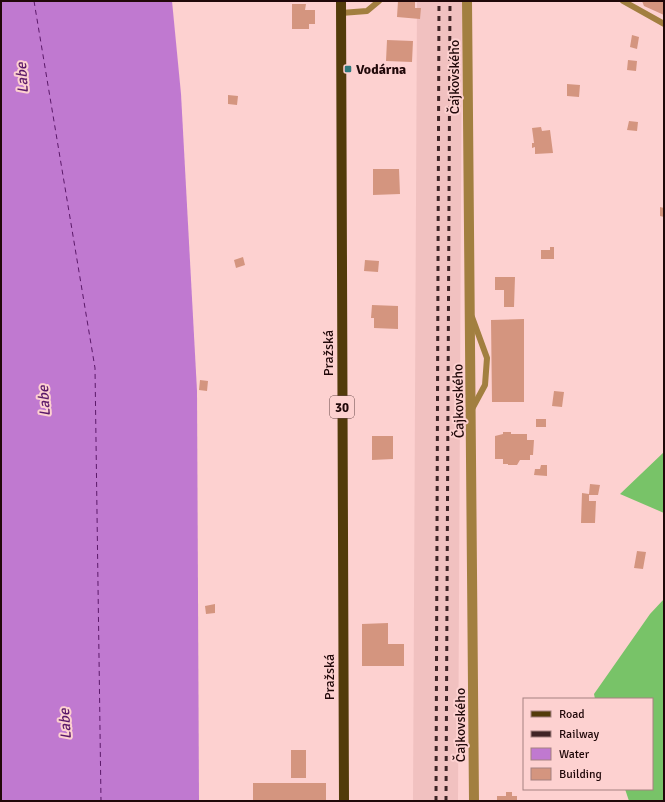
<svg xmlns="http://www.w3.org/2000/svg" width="665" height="802" font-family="Signika,sans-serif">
<rect width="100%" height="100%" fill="#fdd1d0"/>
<path fill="#f1c1c0" d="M417 1H462L458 801H413Z"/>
<path fill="#78c368" d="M664 452V513L620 494Z
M664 599V801H629L625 789H652V699H595L594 694 650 614Z"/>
<path fill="#c079d0" d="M1 1H172L181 94 197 391 199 801H1Z"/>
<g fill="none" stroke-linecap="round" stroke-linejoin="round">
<path stroke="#5b1969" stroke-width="1" stroke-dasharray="5 4" stroke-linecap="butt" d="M34 1 95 368 101 801"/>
</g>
<path fill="#d4957f" d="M398 1H415V8H421L420 19 397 17Z
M642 1H664V15L644 6Z
M292 4H306L305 10H315V24H309V29H292Z
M632 35 639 37 637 49 630 47Z
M387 40 413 41 412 62 386 61Z
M628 60 637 61 636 71 627 70Z
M567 84 580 85 579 97 567 96Z
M228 95 238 96 237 105 228 104Z
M629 121 638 122 637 131 627 130Z
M541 127 542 131 550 130 553 153 535 154V147L532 148V143H534L532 128Z
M373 169H399L400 194 373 195Z
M660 207 664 208V217L660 216Z
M550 247H554V259H541V250H550Z
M243 257 245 265 236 268 234 260Z
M365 260 379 261 378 272 364 271Z
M495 277H515L514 307H504V290H495Z
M372 305 398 306V329L374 328V318H371Z
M524 319V402H492L491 320Z
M200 380 208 381 207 391 199 390Z
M554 391 564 392 562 407 552 406Z
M536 419H546V427H536Z
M503 432H511V434H527V440H534L533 455H530V460H520L517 465H508V464H503V459H495V436L503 434Z
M372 436H393V459L372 460Z
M541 465H547V476L534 475 535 469H540Z
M590 484 600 485 598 495H589V501H596L595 523H581L582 493 589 494Z
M637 551 646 552 643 569 634 568Z
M215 604V613L206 614 205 606Z
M388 623V644H404V666H362V624Z
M291 750H306V778H291Z
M253 783H326V801H253Z
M506 792H512V796H517V801H497V796H506Z"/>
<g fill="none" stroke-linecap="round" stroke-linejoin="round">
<path stroke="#a27f40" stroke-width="6" d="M623 1 664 24
M341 13 367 11 379 1
M472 409 485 385 487 358 472 317"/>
<path stroke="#a27f40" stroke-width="10" d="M467 1 474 801"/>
<path stroke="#523b0a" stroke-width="10" d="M341 1 344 801"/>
<path stroke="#3f2425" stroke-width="3" stroke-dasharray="5 5" stroke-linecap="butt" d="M436 801 439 1
M446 801 450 1"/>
</g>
<rect fill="#2f787c" stroke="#fdd1d0" stroke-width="1.5" x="344" y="65" width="8" height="8" rx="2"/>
<g text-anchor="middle" stroke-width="4" stroke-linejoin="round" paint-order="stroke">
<rect fill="#fdd1d0" stroke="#624445" stroke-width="1" x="330" y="396" width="24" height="22" rx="3"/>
<g font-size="13" font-weight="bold" fill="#200809">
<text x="342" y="412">30</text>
</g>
<g font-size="14" font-weight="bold" fill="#200809" stroke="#fdd1d0" text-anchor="start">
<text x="356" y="74">Vodárna</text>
</g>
<g font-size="14" fill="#200809" stroke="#fdd1d0">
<text transform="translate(454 77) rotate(-90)" y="5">Čajkovského</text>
<text transform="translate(328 353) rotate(-90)" y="5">Pražská</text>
<text transform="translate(458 401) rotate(-91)" y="5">Čajkovského</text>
<text transform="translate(329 677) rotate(-90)" y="5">Pražská</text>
<text transform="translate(460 725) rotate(-90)" y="5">Čajkovského</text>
</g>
<g font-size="15" font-style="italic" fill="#5b1969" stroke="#fdd1d0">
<text transform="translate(22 78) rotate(-94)" y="5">Labe</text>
<text transform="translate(44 401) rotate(-94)" y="5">Labe</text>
<text transform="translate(65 724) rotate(-94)" y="5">Labe</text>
</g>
</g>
<rect width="665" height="802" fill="none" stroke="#200809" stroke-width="4"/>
<rect x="523" y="698" width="130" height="92" fill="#fdd1d0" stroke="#a58180"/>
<rect x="531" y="711" width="20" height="6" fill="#523b0a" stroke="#a58180"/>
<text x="559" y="718" font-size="12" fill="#200809">Road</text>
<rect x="531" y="731" width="20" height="6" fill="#3f2425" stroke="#a58180"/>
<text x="559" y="738" font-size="12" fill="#200809">Railway</text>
<rect x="531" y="748" width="20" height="12" fill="#c079d0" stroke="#a58180"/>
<text x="559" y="758" font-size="12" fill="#200809">Water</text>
<rect x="531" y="768" width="20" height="12" fill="#d4957f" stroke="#a58180"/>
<text x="559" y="778" font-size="12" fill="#200809">Building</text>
</svg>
